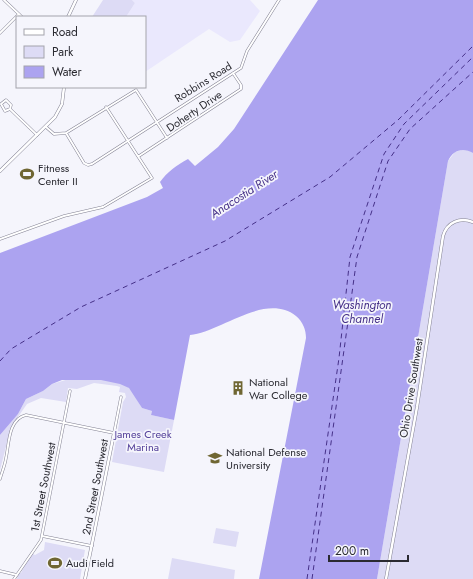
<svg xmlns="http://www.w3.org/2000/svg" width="473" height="579" font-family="Jost,sans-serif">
<rect width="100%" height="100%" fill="#f5f5fc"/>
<path fill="#eae8fd" d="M132 0H250L260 11 240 40 230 42 209 29 145 72V17H126L135 3Z"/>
<path fill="#dddbf5" d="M103 0H132L135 3 126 17H92Z
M465 149 473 153V579H377L448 161 455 152Z
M69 379C87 381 112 376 128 387 134 391 138 402 142 408L152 411 151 415 174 420 164 472 112 462 123 402 126 397 125 393 119 392 120 387 117 386 94 383 77 389 68 388 66 402 41 398 27 404 11 427 0 470V435L18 414 26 399 43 391 52 384Z
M216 528 239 532 236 547 213 543Z
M45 542 85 550 80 579H17L18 573H21L31 553 35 555 44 550Z
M172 558 235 570 234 579H168Z"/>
<path fill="#aca3f0" d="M318 0H473V153C463 147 453 150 448 161L377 579H259L306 338C306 330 303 322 296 316 265 292 221 332 190 335L174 420 151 415 152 411 142 408 129 388 120 384 101 380H62L52 384 43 391 26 399 18 414 0 435V253L147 197 163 188 160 182C167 172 177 165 188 159L195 166 218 147 234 129Z"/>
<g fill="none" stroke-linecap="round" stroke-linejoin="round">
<path stroke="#453088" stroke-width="1" stroke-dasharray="5 4" stroke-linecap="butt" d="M0 361 11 349 81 307 225 241 330 177 398 120 473 46
M307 579 339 358 350 257 384 154 404 124 473 57
M312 579 357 257 388 161 410 129 473 72"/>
<defs>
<path id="minor" d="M4 0 22 17
M0 33 19 14
M10 109 5 111 1 104 6 100 11 105 10 109 37 135
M46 127 54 134 66 133 136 90 167 138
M66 133 84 163 88 165 92 164 241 68 247 51 279 0
M139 156 241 89V85L233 73
M0 239 64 216 103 207 152 178 106 107
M0 479C2 472 5 465 6 458 9 445 8 419 26 415L114 433 121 397
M42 536 92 546
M0 571 17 575
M14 579 41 540 70 391"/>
<path id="tertiary" d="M68 17 76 0
M0 171 55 117 62 104 64 87
M85 579 114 433
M386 579 417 407 443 236C447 222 460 217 473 222"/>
</defs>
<use href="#minor" stroke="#838293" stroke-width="3"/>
<use href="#tertiary" stroke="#838293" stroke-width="3.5"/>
<use href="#minor" stroke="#fff" stroke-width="2"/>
<use href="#tertiary" stroke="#fff" stroke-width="2.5"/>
</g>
<defs>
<symbol id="stadium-bare" viewBox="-9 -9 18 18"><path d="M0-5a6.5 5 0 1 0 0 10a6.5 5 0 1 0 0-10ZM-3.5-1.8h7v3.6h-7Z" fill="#6f6632" stroke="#f5f5fc" stroke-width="2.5" paint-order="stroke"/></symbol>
<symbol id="building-bare" viewBox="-9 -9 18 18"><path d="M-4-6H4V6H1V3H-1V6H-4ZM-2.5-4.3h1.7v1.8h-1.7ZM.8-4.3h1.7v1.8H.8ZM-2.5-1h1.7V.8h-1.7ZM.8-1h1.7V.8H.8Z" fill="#6f6632" stroke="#f5f5fc" stroke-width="2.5" paint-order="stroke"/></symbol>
<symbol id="university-bare" viewBox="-9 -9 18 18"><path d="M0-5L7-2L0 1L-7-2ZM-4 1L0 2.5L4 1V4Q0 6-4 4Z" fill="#6f6632" stroke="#f5f5fc" stroke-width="2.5" paint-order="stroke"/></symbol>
</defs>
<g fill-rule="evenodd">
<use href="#stadium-bare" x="17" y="164" width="20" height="20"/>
<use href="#building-bare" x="228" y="378" width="20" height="20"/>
<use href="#university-bare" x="205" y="448" width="20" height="20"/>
<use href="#stadium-bare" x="45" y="553" width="20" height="20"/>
</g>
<g text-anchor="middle" stroke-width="3.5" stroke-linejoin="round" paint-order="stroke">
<g font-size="11" fill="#2a2a31" stroke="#f5f5fc">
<text transform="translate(203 82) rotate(-32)" y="4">Robbins Road</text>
<text transform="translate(194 111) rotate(-34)" y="4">Doherty Drive</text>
<text transform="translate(411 388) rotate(-81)" y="4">Ohio Drive Southwest</text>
<text transform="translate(43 487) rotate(-79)" y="4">1st Street Southwest</text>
<text transform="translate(95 487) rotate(-79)" y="4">2nd Street Southwest</text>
</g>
<g font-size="11" fill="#2a2a31" stroke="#f5f5fc" text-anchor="start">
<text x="38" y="172">Fitness<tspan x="38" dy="13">Center II</tspan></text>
<text x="249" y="386">National<tspan x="249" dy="13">War College</tspan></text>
<text x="226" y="456">National Defense<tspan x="226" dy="13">University</tspan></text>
<text x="66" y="567">Audi Field</text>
</g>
<g font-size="11" fill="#54419a" stroke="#f5f5fc">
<text x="143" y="438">James Creek<tspan x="143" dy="13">Marina</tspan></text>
</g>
<g font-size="12" font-style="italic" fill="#453088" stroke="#f5f5fc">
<text transform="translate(244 194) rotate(-33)" y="4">Anacostia River</text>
<text x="362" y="309">Washington<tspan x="362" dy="14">Channel</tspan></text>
</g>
</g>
<rect x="16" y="16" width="130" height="72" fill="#f5f5fc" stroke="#a4a4ab"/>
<rect x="24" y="29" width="20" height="6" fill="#ffffff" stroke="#a4a4ab"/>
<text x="52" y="36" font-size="12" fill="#2a2a31">Road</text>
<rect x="24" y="46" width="20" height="12" fill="#dddbf5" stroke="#a4a4ab"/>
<text x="52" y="56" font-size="12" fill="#2a2a31">Park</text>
<rect x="24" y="66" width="20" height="12" fill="#aca3f0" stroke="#a4a4ab"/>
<text x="52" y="76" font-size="12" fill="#2a2a31">Water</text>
<path d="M329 555v6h79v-6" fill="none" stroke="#2a2a31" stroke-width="2"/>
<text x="335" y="555" font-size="12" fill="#2a2a31" stroke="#f5f5fc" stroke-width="3" paint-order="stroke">200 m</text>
</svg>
